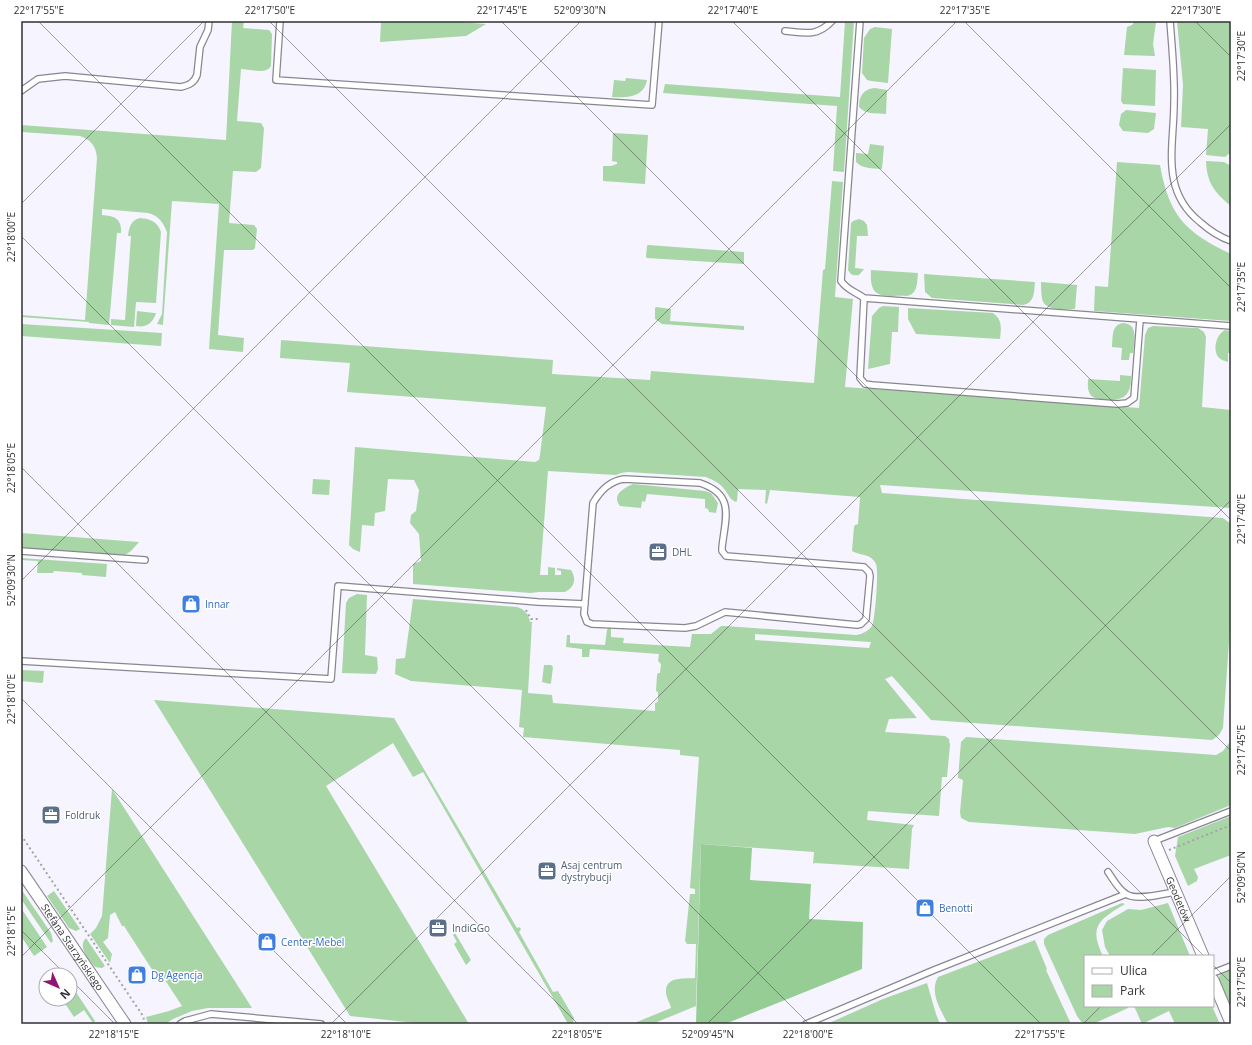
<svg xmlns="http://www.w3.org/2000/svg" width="1252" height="1045" font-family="'Open Sans',sans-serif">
<rect width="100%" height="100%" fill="#f6f4ff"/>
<path fill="#a9d6a7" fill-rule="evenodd" d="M232 21H244L243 28 269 30 272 34 271 66C266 75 249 69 241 69L237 121 261 123 264 128 261 168 256 172 233 171 229 223 254 225 257 229 255 248 253 250H224L218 335 244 338 243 352 209 349 219 204 172 201 163 325 157 324 162 314 167 232C163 222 159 216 148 213L102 209V215C114 216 122 218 121 233H117L109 325 89 323V322L21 317V315L85 320 97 158C96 146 91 140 80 136L21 132V125L226 140Z
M381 21H446L486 24 466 36 380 42Z
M845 21H854L844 172 833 171 837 106 663 93 665 84 840 97Z
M1135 21 1156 22 1153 44 1155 56 1124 55 1127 27 1132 25Z
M1177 21H1231V140L1230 153 1225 157 1206 155 1208 129 1181 127 1183 85Z
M875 27 892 29 888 83 871 81 867 80 862 73 864 38 870 29Z
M1123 68 1156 70 1155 106 1123 104 1121 101Z
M626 78 647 80C644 97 628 98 612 97L614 80 625 81Z
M875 88 887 90 886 114C877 113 866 115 859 107 859 95 864 89 875 88Z
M1126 110 1156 113 1154 129 1148 133 1123 131 1119 125 1121 114Z
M613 133 648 135 645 184 603 181V166H611L617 164V162L612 161Z
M870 144 884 146 882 169C873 168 862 169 856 162V153L868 154Z
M1206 161 1224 162 1231 166V206C1214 192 1207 183 1206 161Z
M1117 162 1160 165C1169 216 1185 232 1231 254V321L1094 311 1095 286 1108 287Z
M832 181 843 182 835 297 853 299 845 387 1139 408 1145 335 1148 328 1153 326 1198 328 1204 332 1206 337 1202 407 1231 410V508L880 485 882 493 1223 518 1231 524V613L1223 728 1219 735 1212 740 931 720 892 676 885 679 917 718 889 719 885 732 945 736 949 739 950 745 947 777H942L939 816 868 811 867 820 914 825 912 829 909 869 815 863 813 864 814 852 701 844 696 1006 657 1022V1024H632L671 1008C670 1003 666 997 666 992 665 976 685 979 695 978L696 944H687L685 941 690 894H695V889L690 888 699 757 680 755V750L523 737 524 728 519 727 522 690 411 681 395 674 396 659 405 658 413 599 517 607C524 609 529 614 530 622H532L528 693 552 695 553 703 655 711V703L658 702V692L656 691 657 675 658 673H660L661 664 658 661 659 654 590 649 589 657H582V649L566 647 567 635H570V643L605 645 607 630 609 627 611 628V637L624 638 623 643 690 647 692 634H711L721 626H725L856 635C863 634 868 631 872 626 875 620 879 570 876 564 871 553 860 556 852 551L854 527 855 525 858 524 860 497 770 490 767 504 765 503 766 490 738 489 737 501 736 502C730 500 729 495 725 490 720 483 713 480 706 477L628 472 621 473 616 475 548 471 540 575H548V567L555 568V575H561V571L557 570V568L571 570C577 579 574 588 565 592H539L530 593 413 584V564L421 561 419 534 410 523 411 515 416 511 419 490 414 480 388 479 385 511 375 513 374 526 362 525 360 552 353 549 349 545 355 447 535 462 539 460 540 455 546 407 347 392 350 363 280 358 281 340 553 360 552 374 650 380 651 371 814 383 823 270 825 269ZM755 634 870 642H871L869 648 755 640Z
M140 218C150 219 157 221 161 232L156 303 136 302 134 327 111 325V319L125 320 131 236H128C129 227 131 220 140 218Z
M859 219 864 221 867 225 868 236H857L855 268 864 269 859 275C853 276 851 275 848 270L851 223 853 221Z
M648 245 744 252V264L647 258 646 257 647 246Z
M871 270 918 273C917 282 918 294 907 296 883 295 869 301 871 270Z
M924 274 1035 282C1034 291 1035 303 1023 305L932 298 925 292Z
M1041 282 1077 285 1075 309C1065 309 1044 312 1042 298 1041 293 1041 287 1041 282Z
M883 306 899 307 898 332H892L890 364 868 369 872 316 879 308Z
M656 307 671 309 670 321 744 326V330L662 324 655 319V308Z
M908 308 993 313C1003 320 1001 329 1000 339L916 334 908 319Z
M137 311 154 313H156C153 323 146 328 136 326Z
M1123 323C1139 324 1134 342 1133 353H1130L1129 360H1121L1122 348 1112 347C1113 337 1111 325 1123 323Z
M21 324 162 333 161 346 21 336Z
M1225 330 1231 331V353H1228V362C1224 361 1219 359 1217 355 1213 347 1217 334 1225 330Z
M1120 375 1131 376C1131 383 1131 390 1125 396 1118 402 1094 402 1090 394 1087 389 1088 384 1088 379L1120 381Z
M313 479 330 480 329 495 312 494Z
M633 484 705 491 711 493 718 503 716 513 709 512 708 509 705 508V499L647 494 645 502 642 501 641 508 620 506C611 495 624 488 633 484Z
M21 533 139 542 131 551 125 555 21 548Z
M21 558 107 564 106 577 82 575V573L54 571 53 573H37L38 561 21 560Z
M357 594 367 595 365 655 377 657 378 669 376 674 342 673 346 603 349 598Z
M544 665H551L553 667 551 683 550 684 542 682Z
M21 670 44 671 43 682 42 683 21 681Z
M154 700 394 718 517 928 519 927 521 929 519 932 553 992 558 991 574 1018 573 1023 576 1024H568L423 772 413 777 393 743 326 786 469 1024H425L350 1016Z
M966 737 1216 755 1223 751 1229 743H1231V805L1175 828 1168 827 1135 834 969 822 961 818 960 812 963 780 958 778 961 742Z
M112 789 252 1008H208L192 1011 173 1019 165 1024H148L146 1017 169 1011 182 1006 165 980 160 982 124 926H122L115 912 110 915 108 938 103 942 112 954 110 963 90 934 96 928 102 916Z
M1231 816V855L1194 869 1198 877 1197 881 1188 886 1175 856 1178 837Z
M21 889 51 933 53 941 51 943 21 899Z
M54 891 80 929 76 931 69 928 47 896Z
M1122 903 1125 904C1100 919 1088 926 1103 956H1085V1006H1127L1128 1008 1093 1024H1083L1077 1016 1044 944V939L1048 935Z
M1168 903 1190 956H1110L1105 947 1102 930 1107 921 1128 909 1141 910Z
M21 908 47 947 34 956 21 936Z
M455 933 471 960 466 965 454 944 457 942 453 935Z
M86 938 105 966 102 968 95 967C89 960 77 947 86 938Z
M1035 940 1047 969 1046 970 1071 1024H948C941 1011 929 992 938 977Z
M1231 969V1011L1218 981 1220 975Z
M70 983 95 1021 93 1023 84 1010 74 1017 62 999H70Z
M927 983 936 1014 940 1024H827L883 999Z
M1134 1006H1212L1220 1024H1175L1169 1011 1142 1024Z"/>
<path fill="#96cd95" d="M701 844 752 848 750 880 811 884 809 919 863 922 862 969 725 1024H696Z"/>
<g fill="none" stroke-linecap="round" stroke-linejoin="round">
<defs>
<path id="lane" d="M280 21 276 80 652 105 659 21
M860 21 841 281C847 290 856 292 864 298L1231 326
M1170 21C1172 48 1175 76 1174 103 1174 147 1160 190 1200 222 1209 230 1219 237 1231 241
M785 31C805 33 817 37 832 21
M21 91 38 79 65 76 181 87C189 85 194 83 197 75L200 47 208 30 209 21
M864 298 860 378 865 384 872 385 1117 404 1127 403 1134 398 1140 320
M624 479 700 483C736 495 725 518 722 548V551L726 556 864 567 869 572 870 576 866 619 861 624 857 625 725 612 696 626 685 628 592 624 587 622 584 614 593 503C600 491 609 481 624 479Z
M21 551 145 560
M21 661 331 679 338 586 538 602 585 604
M1154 841 1231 811
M1108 872C1113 879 1118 889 1126 894 1136 901 1163 894 1175 892
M1213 973 1231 966
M180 1024 185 1021 211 1014 321 1024
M806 1024 934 970 1126 894"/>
<g id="street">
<path id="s1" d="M1154 841 1203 956"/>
<path id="s2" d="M21 871 125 1024"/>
<path d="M1213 980 1231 1023"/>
</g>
</defs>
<use href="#lane" stroke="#898692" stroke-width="8"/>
<use href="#street" stroke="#898692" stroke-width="13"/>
<path stroke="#a3a1a9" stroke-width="2" stroke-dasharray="2 3" stroke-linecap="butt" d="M526 610 531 619H538
M21 835 143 1016 145 1024
M1169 850 1231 825"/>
<use href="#lane" stroke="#fff" stroke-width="5.5"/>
<use href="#street" stroke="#fff" stroke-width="11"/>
</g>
<path fill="none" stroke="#313035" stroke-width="1" stroke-opacity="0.45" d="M38 21 1041 1024M269 21 1204 956M501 21 1231 751M732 21 1231 520M964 21 1231 288M1195 21 1231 57M21 204 204 21M21 236 809 1024M21 467 578 1024M21 581 581 21M21 698 347 1024M21 930 66 975M1151 956 1231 876M21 957 957 21M1213 965 1231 983M70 979 115 1024M331 1024 1231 124M707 1024 1231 500M1083 1024 1101 1006"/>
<defs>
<symbol id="office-square" viewBox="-11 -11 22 22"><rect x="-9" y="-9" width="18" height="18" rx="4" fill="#5c6f8a" stroke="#fff"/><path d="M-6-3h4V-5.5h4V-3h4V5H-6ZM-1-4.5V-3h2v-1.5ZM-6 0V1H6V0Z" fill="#fff"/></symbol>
<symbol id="shop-square" viewBox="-11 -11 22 22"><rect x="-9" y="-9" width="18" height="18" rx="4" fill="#3f7fe0" stroke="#fff"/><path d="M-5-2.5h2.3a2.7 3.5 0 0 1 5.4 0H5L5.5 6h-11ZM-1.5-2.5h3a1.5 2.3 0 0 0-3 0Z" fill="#fff"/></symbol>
</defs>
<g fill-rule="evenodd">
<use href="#office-square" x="647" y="541" width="22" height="22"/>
<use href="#shop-square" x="180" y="593" width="22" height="22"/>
<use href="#office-square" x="40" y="804" width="22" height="22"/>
<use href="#office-square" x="536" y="860" width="22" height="22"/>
<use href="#shop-square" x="914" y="897" width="22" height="22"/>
<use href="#office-square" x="427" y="917" width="22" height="22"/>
<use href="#shop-square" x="256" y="931" width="22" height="22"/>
<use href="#shop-square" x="126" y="964" width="22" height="22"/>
</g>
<g text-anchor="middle" stroke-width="3" stroke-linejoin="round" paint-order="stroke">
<g font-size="10" fill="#4e5e75" stroke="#fff" text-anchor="start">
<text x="672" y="556">DHL</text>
<text x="65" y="819">Foldruk</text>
<text x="561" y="869">Asaj centrum<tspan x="561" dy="12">dystrybucji</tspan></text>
<text x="452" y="932">IndiGGo</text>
</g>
<g font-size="10" fill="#366cbe" stroke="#fff" text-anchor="start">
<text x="205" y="608">Innar</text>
<text x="939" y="912">Benotti</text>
<text x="281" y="946">Center-Mebel</text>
<text x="151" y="979">Dg Agencja</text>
</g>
<g font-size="10" fill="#313035" stroke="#fff">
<text dy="4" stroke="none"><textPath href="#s1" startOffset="63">Geodetów</textPath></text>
<text dy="4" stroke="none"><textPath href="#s2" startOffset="92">Stefana Starzyńskiego</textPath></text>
</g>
</g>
<rect width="1252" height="1045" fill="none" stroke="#ffffff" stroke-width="44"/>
<rect x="1084" y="955" width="130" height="52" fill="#ffffff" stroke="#adacae"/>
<rect x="1092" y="968" width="20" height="6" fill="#ffffff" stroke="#adacae"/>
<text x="1120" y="975" font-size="12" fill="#313035">Ulica</text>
<rect x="1092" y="985" width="20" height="12" fill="#a9d6a7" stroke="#adacae"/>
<text x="1120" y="995" font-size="12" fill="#313035">Park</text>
<g transform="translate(58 987) rotate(135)"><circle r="19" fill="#ffffff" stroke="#adacae"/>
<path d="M0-3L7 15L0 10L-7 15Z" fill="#911674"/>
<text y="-6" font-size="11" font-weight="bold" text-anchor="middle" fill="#313035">N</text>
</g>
<rect x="22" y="22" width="1208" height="1001" fill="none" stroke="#313035" stroke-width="1.5"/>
<g font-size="10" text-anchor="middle" fill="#313035">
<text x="39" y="14">22°17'55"E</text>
<text x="270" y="14">22°17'50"E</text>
<text x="502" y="14">22°17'45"E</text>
<text x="580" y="14">52°09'30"N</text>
<text x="733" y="14">22°17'40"E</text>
<text x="965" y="14">22°17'35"E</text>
<text x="1196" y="14">22°17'30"E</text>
<text transform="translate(1241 56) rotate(-90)" y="4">22°17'30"E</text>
<text transform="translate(11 237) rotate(-90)" y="4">22°18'00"E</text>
<text transform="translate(1241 287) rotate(-90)" y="4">22°17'35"E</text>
<text transform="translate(11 468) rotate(-90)" y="4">22°18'05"E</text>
<text transform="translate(1241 519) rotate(-90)" y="4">22°17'40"E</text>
<text transform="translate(11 580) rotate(-90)" y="4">52°09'30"N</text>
<text transform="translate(11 699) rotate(-90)" y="4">22°18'10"E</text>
<text transform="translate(1241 750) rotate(-90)" y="4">22°17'45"E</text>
<text transform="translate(1241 877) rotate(-90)" y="4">52°09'50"N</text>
<text transform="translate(11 931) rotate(-90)" y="4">22°18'15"E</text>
<text transform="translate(1241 982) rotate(-90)" y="4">22°17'50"E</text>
<text x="114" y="1038">22°18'15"E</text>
<text x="346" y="1038">22°18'10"E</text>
<text x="577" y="1038">22°18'05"E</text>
<text x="708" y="1038">52°09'45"N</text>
<text x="808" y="1038">22°18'00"E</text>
<text x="1040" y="1038">22°17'55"E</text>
</g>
</svg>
